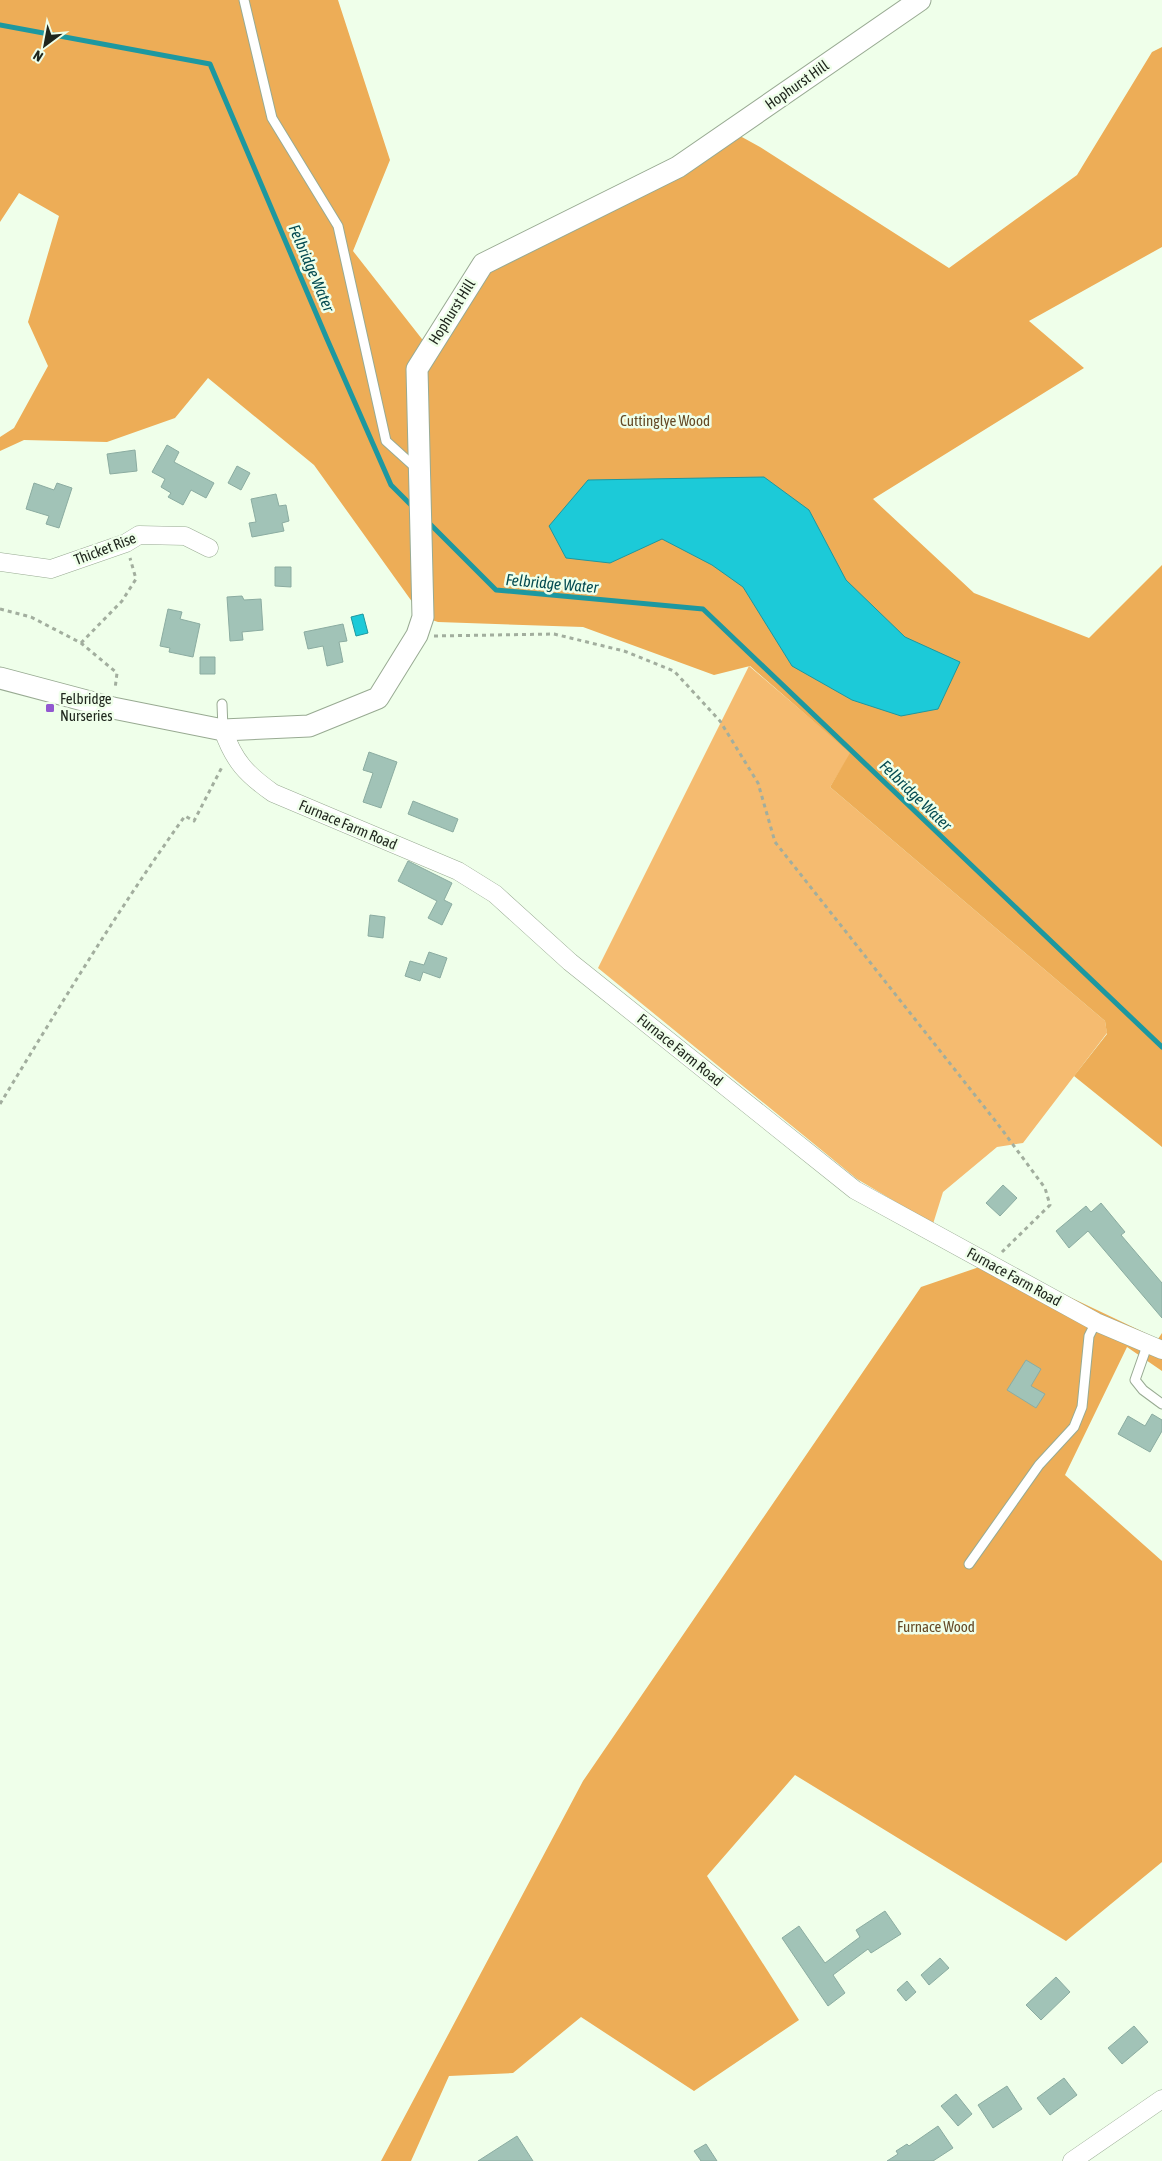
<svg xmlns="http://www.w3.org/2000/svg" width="1162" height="2161" font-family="'Asap Condensed',sans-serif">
<rect width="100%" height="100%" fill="#efffea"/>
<path fill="#f5bb70" d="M749 666 851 753 830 787 1105 1021 1107 1033 1023 1143 997 1147 943 1192 933 1224 857 1179 598 968Z"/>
<path fill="#edad57" d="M0 0H338L390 160 353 251 429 348 483 264 731 131 760 147 949 268 1077 175 1152 52 1162 47V247L1029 321 1084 368 873 499 974 593 1089 638 1162 565V1147L1074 1076 1107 1034 1105 1021 830 787 850 753 750 666 714 675 583 627 438 622 423 617 314 465 208 378 175 418 107 442 24 440 0 451V437L14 428 48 366 28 322 59 216 19 193 0 222Z
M998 1263 1158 1339 1162 1333V1371L1127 1347 1065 1475 1162 1561V1862L1066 1941 795 1775 707 1876 799 2020 694 2091 581 2017 513 2073 449 2076 411 2161H381L583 1781 921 1287 988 1264Z"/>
<path fill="#1ccad8" stroke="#1d98a0" d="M764 477 809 510 846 580 905 637 960 662 938 709 901 716 852 700 792 666 743 587 712 565 662 539 610 563 566 558 549 526 588 480Z
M363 614 368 633 356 636 351 617Z"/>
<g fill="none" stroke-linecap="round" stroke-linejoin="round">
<path stroke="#1d98a0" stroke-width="5" d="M0 25 210 64 327 339 391 485 414 508
M427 521 496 590 703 609 1162 1047"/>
</g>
<path fill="#a1c3b7" stroke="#8baca1" d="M167 445 179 452 174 462 214 483 206 498 191 490 183 505 168 497 171 493 161 487 165 479 152 472Z
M135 450 137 471 110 474 107 454Z
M237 466 250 473 241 490 228 483Z
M34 483 54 490 57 483 72 488 59 528 46 524 49 516 26 509Z
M276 494 279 506 286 505 289 521 282 523 284 531 252 537 249 523 256 522 251 499Z
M275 567H291V587L275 586Z
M242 596 244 600 261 599 263 630 242 632 243 640 230 641 227 597Z
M168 609 182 612 180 619 200 624 193 657 169 652 170 648 160 646Z
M343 624 347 641 339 642 343 662 327 666 323 646 308 649 304 632Z
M200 657H215V674H200Z
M369 752 397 762 381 808 363 802 373 773 363 770Z
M413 801 458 819 453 832 408 814Z
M408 861 452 883 444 900 452 904 442 925 428 918 437 901 398 881Z
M370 915 385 917 383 938 368 936Z
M429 952 447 958 440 978 423 972 420 981 405 976 410 961 424 965Z
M1003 1185 1017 1198 1000 1216 986 1203Z
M1101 1203 1125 1232 1121 1235 1162 1283V1318L1088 1231 1069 1248 1056 1231 1086 1206 1091 1212Z
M1026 1360 1041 1369 1031 1386 1045 1394 1036 1408 1007 1390Z
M1152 1414 1162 1420V1431L1150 1452 1118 1434 1128 1416 1145 1426Z
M885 1911 901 1934 871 1953 868 1949 833 1975 845 1993 828 2006 782 1938 799 1926 825 1963 860 1937 856 1930Z
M940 1958 949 1968 929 1985 921 1975Z
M1056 1977 1070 1992 1041 2020 1026 2005Z
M907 1981 916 1992 906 2001 897 1990Z
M1134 2026 1148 2042 1122 2064 1108 2048Z
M1064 2078 1077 2095 1050 2115 1037 2098Z
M1007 2086 1022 2109 993 2128 978 2105Z
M956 2094 972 2114 958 2126 941 2106Z
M938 2126 953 2148 933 2161H887L898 2154 896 2151 907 2144 909 2146Z
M517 2136 533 2161H478Z
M706 2144 717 2161H701L694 2151Z"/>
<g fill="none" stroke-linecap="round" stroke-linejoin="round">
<defs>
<path id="service" d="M244 0 272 118 338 226 386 441 417 469
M222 704 223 729
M1148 1343 1135 1380 1143 1390 1162 1404
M969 1564 1039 1465 1074 1427 1082 1407 1089 1336 1096 1322"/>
<path id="minor" d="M0 562 51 569 126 543 139 535 185 536 209 548
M223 730C234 761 246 774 273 793L458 871 495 894 570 962 855 1190 1096 1322 1162 1350
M1072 2161 1162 2099"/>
<path id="tertiary" d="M0 678 113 708 223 730 309 726 378 698 417 635 423 617 417 369 483 264 678 167 920 0"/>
</defs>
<use href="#service" stroke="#98aa92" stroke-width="11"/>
<use href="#minor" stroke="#98aa92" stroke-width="19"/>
<use href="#tertiary" stroke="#98aa92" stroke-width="23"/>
<path stroke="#a2ae9e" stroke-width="3" stroke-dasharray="4 4" stroke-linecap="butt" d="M0 609 31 617 81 643 117 673 115 689
M434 636 554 634 624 651 674 671 720 721 758 783 775 842 997 1123 1045 1188 1050 1205 1002 1252
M81 643 122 601 136 579 130 558
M0 1104C59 1007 119 908 185 816L194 821 222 767"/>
<use href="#service" stroke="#fff" stroke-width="9"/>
<use href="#minor" stroke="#fff" stroke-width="18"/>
<use href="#tertiary" stroke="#fff" stroke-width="21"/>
</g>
<rect fill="#9258d0" stroke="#efffea" stroke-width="2" x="45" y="703" width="10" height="10" rx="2.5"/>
<g text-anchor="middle" stroke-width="5" stroke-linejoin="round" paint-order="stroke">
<g font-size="15" fill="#1e251c" stroke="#efffea">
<text transform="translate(797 85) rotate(-35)" y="5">Hophurst Hill</text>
<text transform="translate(452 312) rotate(-58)" y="5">Hophurst Hill</text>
<text transform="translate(105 549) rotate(-21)" y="5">Thicket Rise</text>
<text transform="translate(348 825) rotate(23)" y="5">Furnace Farm Road</text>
<text transform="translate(680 1050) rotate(39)" y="5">Furnace Farm Road</text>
<text transform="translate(1014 1277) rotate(29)" y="5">Furnace Farm Road</text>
</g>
<g font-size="15" fill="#654a26" stroke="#efffea">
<text x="665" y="426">Cuttinglye Wood</text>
<text x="936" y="1632">Furnace Wood</text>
</g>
<g font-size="15" fill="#1e251c" stroke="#efffea" text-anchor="start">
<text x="60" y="704">Felbridge<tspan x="60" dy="17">Nurseries</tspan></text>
</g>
<g font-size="16" font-style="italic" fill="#044b51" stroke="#efffea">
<text transform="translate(312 268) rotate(67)" y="6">Felbridge Water</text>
<text transform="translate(552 583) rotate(5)" y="6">Felbridge Water</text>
<text transform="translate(916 795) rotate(44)" y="6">Felbridge Water</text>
</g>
</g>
<g transform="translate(45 45) rotate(212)" stroke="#efffea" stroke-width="4" paint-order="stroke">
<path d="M0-4L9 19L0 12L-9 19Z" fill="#1e251c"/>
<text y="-8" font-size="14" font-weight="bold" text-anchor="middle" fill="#1e251c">N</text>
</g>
</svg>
